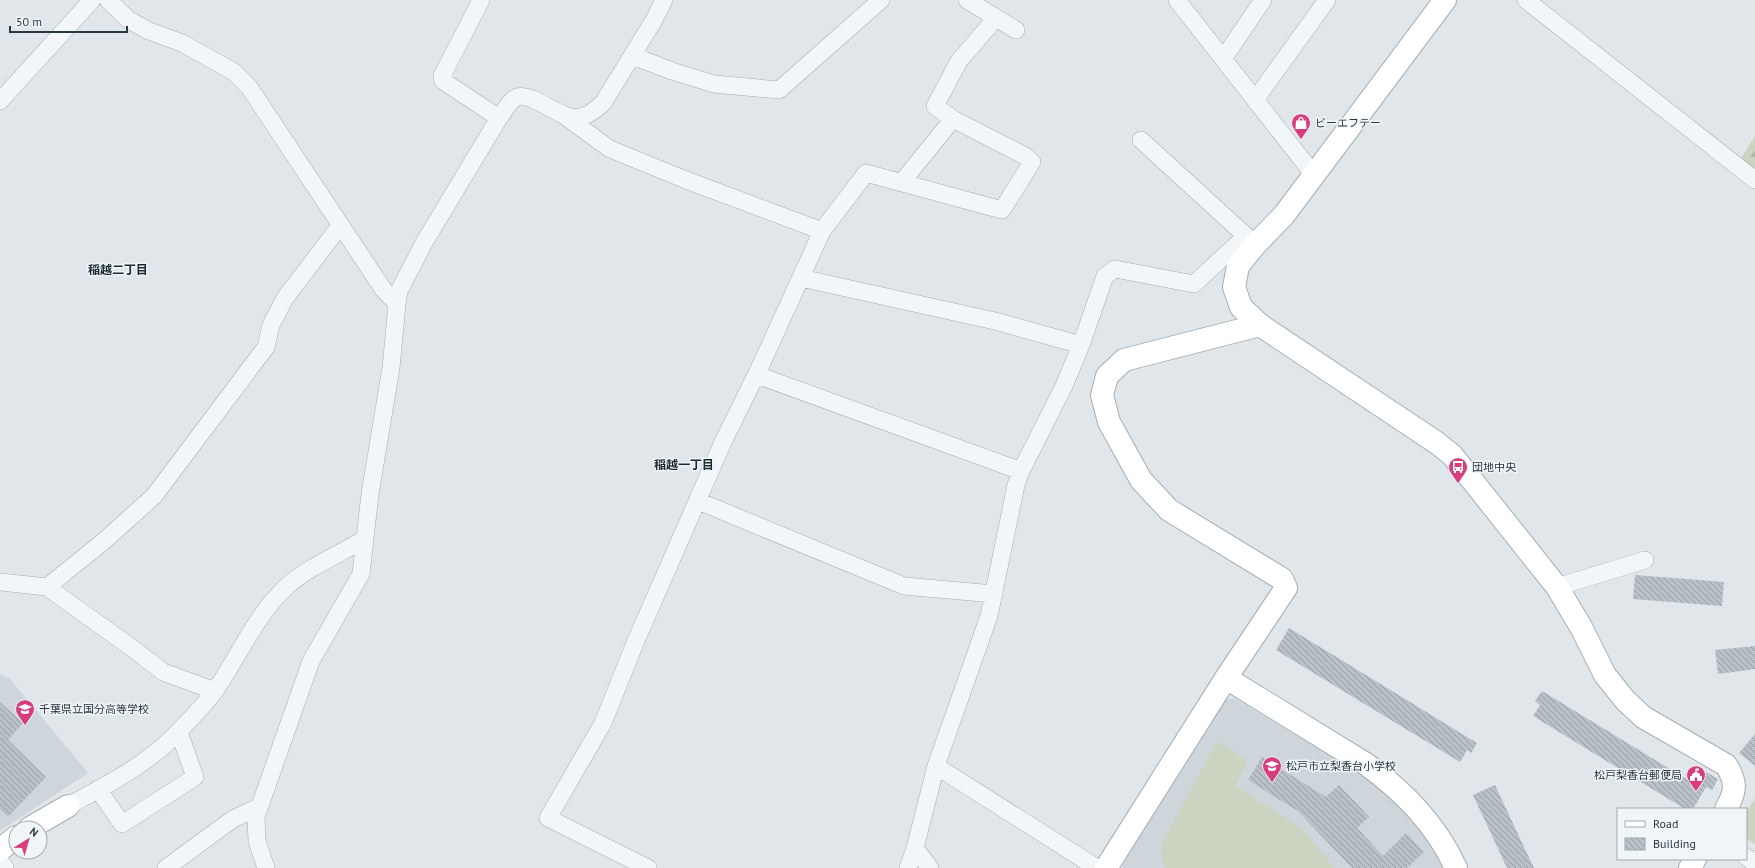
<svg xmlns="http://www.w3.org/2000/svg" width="1755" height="868" font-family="'PT Sans','Noto Sans JP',sans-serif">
<defs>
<pattern id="forest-firs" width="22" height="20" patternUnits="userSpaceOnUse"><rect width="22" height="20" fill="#cbd4c1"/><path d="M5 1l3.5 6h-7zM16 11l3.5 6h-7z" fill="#aeb7a7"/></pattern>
<pattern id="building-back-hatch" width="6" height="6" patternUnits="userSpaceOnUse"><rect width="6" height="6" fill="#b7c1c7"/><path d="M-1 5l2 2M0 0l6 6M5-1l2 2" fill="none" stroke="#959ea3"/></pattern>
</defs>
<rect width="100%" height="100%" fill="#e0e6ea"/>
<path fill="#ced6dc" d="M0 674 10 679 88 773 0 831Z
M1234 698 1370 779 1415 819 1439 856 1444 868H1123L1121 864 1219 701Z"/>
<path fill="url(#forest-firs)" d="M1755 136V173L1740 160Z"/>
<path fill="#cbd4c1" d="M1217 741 1247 760 1236 786 1300 827 1335 868H1165L1160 847Z
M1755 799V844L1746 838V812Z"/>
<path fill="url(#building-back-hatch)" d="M1635 575 1724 582 1722 606 1633 599Z
M1289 628 1477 743 1471 753 1467 750 1460 762 1276 650Z
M1755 646V669L1718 674 1715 650Z
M1542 691 1693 783 1701 769 1718 779 1712 790 1706 787 1693 809H1685L1533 716 1540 705 1535 701Z
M0 702 23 723 8 740 46 777 8 817 0 809Z
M1755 734V766L1739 753Z
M1262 757 1326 797 1339 785 1369 817 1357 828 1383 856 1406 833 1424 852 1407 868H1352L1298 811 1248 780Z
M1495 785 1523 845 1534 868H1507L1473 795Z"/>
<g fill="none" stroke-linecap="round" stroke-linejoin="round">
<defs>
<path id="street" d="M108 0 129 20 149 31 182 43 234 72 249 87 383 289 397 304
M481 0 442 76 443 81 499 118
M967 0 1016 30
M1177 0 1314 175
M1526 0 1755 180
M633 56 672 71 714 84 779 90 881 0
M1223 59 1263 0
M1255 100 1327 0
M0 101 92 0
M566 117 610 149 686 180 822 231 760 367 723 442 635 643 603 723 548 818 648 868
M901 183 953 119
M822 231 866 173 1002 210 1032 162 1025 156 953 119 935 106 959 61 996 18
M801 278 995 321 1081 345 1105 276 1115 269 1194 284 1246 236 1141 140
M757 375 1021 471
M698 501 904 586 994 594
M0 582 47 587 132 648 163 672 215 691
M47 587 104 541 154 496 266 347 271 325 285 298 340 226
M1557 587 1645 560
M936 766 1097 868
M98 789 122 824 195 777 179 732
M68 806C108 784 149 764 180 730 192 717 206 704 216 689 239 656 256 615 286 587 308 567 338 555 363 540
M915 848 930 868
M1746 857 1755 863
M0 861 5 868
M166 868 233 819 259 807
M266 868 257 841 256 817 311 661 361 574 370 494 391 368 397 304 399 291 425 241 499 118C504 112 510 100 517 97 523 95 530 98 535 100 564 114 575 130 603 103L654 20 664 0
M908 868 915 848 936 766 989 616 1016 485 1021 471 1064 386 1081 345"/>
<path id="secondary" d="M1445 0 1284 215 1255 245 1238 266 1234 287 1241 307 1260 325 1437 443 1452 455 1557 587 1581 627 1605 675 1625 700 1643 717 1726 765C1737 782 1736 792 1726 809
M1226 678 1366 764C1404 792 1436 824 1456 868
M30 828 68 806
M0 850 16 837
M1106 868 1226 678 1286 588 1282 579 1169 510 1141 480 1109 422 1102 395 1107 376 1124 360 1260 325
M1690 868 1695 859"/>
</defs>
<use href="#street" stroke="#a5aeb4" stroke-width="18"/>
<use href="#secondary" stroke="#a5aeb4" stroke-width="24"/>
<use href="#street" stroke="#f3f6f8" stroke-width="17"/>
<use href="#secondary" stroke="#fff" stroke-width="22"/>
</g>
<defs>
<symbol id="shop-pin" viewBox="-11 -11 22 30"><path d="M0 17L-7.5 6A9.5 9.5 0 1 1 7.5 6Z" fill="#d63e7d" stroke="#f0f5f7"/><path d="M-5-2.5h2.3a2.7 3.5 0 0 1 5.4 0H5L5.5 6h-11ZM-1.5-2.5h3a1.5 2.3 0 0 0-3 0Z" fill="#fff"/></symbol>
<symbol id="bus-pin" viewBox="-11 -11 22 30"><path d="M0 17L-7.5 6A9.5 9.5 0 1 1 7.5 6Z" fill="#d63e7d" stroke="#f0f5f7"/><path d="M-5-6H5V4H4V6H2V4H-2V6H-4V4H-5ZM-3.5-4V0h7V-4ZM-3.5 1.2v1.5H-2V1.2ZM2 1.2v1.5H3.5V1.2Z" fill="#fff"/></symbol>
<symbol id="school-pin" viewBox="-11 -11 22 30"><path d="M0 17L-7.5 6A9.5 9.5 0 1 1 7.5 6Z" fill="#d63e7d" stroke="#f0f5f7"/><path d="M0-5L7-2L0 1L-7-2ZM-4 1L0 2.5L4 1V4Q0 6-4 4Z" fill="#fff"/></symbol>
<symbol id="civic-pin" viewBox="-11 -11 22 30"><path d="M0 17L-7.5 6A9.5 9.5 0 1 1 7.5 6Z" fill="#d63e7d" stroke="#f0f5f7"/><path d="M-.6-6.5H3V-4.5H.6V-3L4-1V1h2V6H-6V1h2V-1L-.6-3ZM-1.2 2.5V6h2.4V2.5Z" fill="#fff"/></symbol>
</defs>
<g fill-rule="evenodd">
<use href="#shop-pin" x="1290" y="112" width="22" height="30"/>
<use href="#bus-pin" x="1447" y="456" width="22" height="30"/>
<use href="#school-pin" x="14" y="698" width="22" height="30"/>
<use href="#school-pin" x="1261" y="755" width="22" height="30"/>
<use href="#civic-pin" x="1685" y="764" width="22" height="30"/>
</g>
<g text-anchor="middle" stroke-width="3" stroke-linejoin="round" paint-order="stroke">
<g font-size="11" fill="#283842" stroke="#f0f5f7" text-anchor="start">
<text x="1315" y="127">ビーエフテー</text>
<text x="1472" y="471">団地中央</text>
<text x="39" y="713">千葉県立国分高等学校</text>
<text x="1286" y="770">松戸市立梨香台小学校</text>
<text x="1682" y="779" text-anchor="end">松戸梨香台郵便局</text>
</g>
<g font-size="12" font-weight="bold" fill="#1a2933" stroke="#f0f5f7">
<text x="118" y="274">稲越二丁目</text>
<text x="684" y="469">稲越一丁目</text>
</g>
</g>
<rect x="1617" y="808" width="130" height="52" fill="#f0f5f7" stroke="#a0a9af"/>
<rect x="1625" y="821" width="20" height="6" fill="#ffffff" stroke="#a0a9af"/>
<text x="1653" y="828" font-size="12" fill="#283842">Road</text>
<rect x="1625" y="838" width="20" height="12" fill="url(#building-back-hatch)" stroke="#a0a9af"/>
<text x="1653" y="848" font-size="12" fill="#283842">Building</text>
<g transform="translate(28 840) rotate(37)"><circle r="19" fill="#f0f5f7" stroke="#a0a9af"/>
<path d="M0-3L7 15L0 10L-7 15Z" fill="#d63e7d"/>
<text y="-6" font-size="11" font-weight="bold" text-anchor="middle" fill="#283842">N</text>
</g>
<path d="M10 26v6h117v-6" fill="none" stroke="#283842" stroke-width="2"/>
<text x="16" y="26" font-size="12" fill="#283842" stroke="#f0f5f7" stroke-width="3" paint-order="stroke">50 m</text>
</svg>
